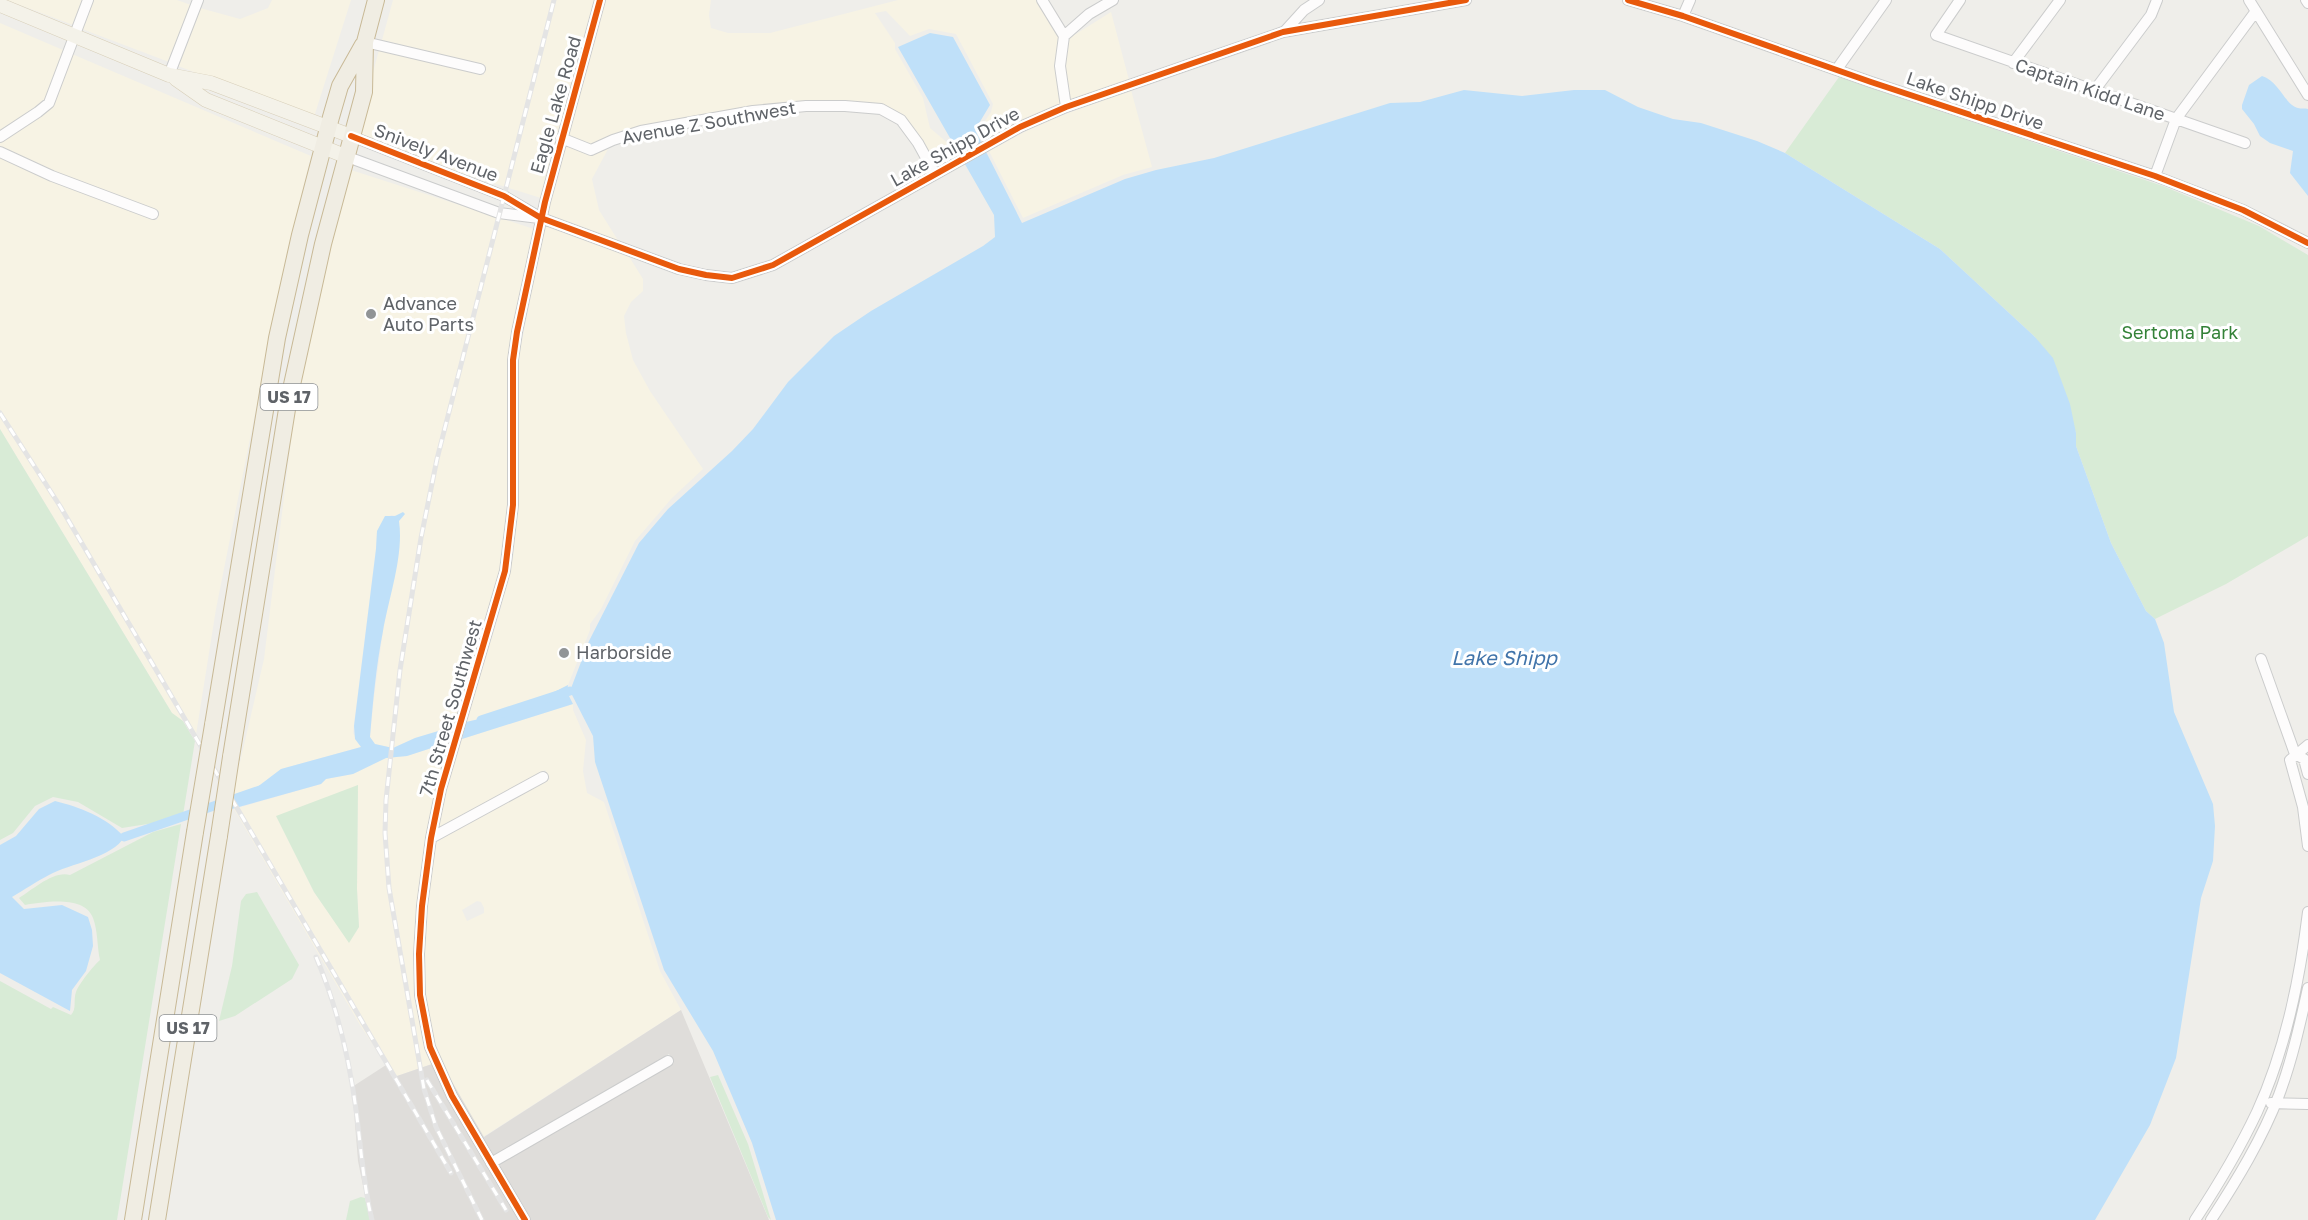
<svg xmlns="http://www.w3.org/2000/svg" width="2308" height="1220" font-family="'Golos Text',sans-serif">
<rect width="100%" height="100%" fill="#efeeea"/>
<path fill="#f7f3e4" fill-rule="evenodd" d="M7 0H83L73 25Z
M94 0H177L191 5 169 62 82 29Z
M272 0H351L314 117 178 66 200 8 240 19 268 8Z
M393 0H595L541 198 448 169 357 133 379 50 484 75 485 65 382 40Z
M606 0H711L709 15 711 28 728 33H770L898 0H1037L1059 37 1055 65 1061 104 1018 123 985 141 979 130 991 112 993 104 956 34 929 29 910 36 886 11 875 13 895 43V49L923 98 930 128 950 145 956 157 937 168 922 141 905 117 891 108 872 103 806 101 760 105 640 126 611 135 591 145 567 135Z
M1111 12 1129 80 1070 100 1065 66 1068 39Z
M0 23 63 50 45 99 35 108 0 131Z
M72 54 311 156 287 253 216 609 195 741 183 721 172 713 0 429V157L37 175 157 220 159 211 53 171 0 146V143L41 117 52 106Z
M1131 90 1152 167 1123 175 1023 218 989 151 1041 123Z
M565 145 590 155 608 149 592 179 599 210 619 242 547 215Z
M348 169 534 229 518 305 508 505 501 570 455 726 415 738 393 748 374 744 370 737 374 697 383 631 394 575 399 521 403 517 391 515 377 531 376 549 353 733 361 747 281 769 244 797 231 801 264 659 296 400Z
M545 224 628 255 643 279V291L631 302 624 316 626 333 633 360 650 391 703 469 672 498 635 541 601 609 590 624V630L568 685 539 701 497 716 486 717 466 722 500 611 513 558 519 452 518 361Z
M573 704V710L586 740 583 771 587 793 604 802 660 971 681 1010 483 1137 440 1060 434 1046 425 995 424 964 426 907 436 842 550 779 545 770 438 829 446 791 462 739ZM477 901 481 902 484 908V913L467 921 462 910Z
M450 742 437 788 427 834 425 836 426 838 417 905 414 953 416 994 425 1048 432 1064 394 1077 360 1025 234 809 321 784 326 779 353 774 386 758 407 756ZM358 785 357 889 359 927 349 942 314 892 291 845Z"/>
<path fill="#dfddda" d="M681 1010 769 1220H531L498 1165 674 1063 669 1054 493 1156 456 1094 440 1061 484 1137Z
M432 1064 448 1099 520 1220H370L358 1161 352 1087 386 1065 394 1077Z"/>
<path fill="#d8ebd6" d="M1839 77 2163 186 2259 226 2308 255V536L2226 584 2155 619 2146 611 2111 543 2076 446V433L2035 337 1940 249 1785 153Z
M0 429 172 713 183 721 195 741 183 815 154 823 122 828 78 802 53 797 35 806 13 833 0 840Z
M358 785 357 889 359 927 349 943 314 892 276 816Z
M181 824 117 1220H0V981L51 1009 53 1007 71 1015C77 1009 73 1000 76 992 79 984 93 966 100 960 97 947 98 931 93 918 84 895 45 902 25 905L19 898C32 890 54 870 70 875L153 832Z
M257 892 299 965 292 979 235 1016 219 1021 232 966 241 901 246 894Z
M718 1075 748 1144 771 1220 768 1217 710 1077Z
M361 1197 365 1198 370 1220H346L350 1201Z"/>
<path fill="#bfe0f9" d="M930 33 953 37 990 105 975 130 1022 223 1125 179 1156 170 1214 158 1390 103 1420 102 1464 90 1522 96 1574 90H1605L1638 107 1673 119 1701 123 1757 141 1785 153 1940 249 2035 337 2053 358 2070 404 2076 433V446L2111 543 2146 611 2155 619 2164 643 2174 712 2213 804 2215 826 2213 861 2201 898 2176 1058 2150 1125 2095 1220H776L752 1143 713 1051 664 970 595 762 593 736 570 691 589 641 639 543 668 509 732 451 753 429 788 382 834 336 871 311 983 246 995 237 994 215 898 47Z
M2262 76C2279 81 2285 105 2298 108 2301 109 2305 108 2308 109V196L2290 173 2293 151 2270 143 2260 136 2254 124 2242 109V105L2249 85Z
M403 512 405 514 399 521C404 555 389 597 383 631 376 666 373 702 370 737L375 744 393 748 415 738 455 726 450 742 407 756 386 758 353 774 326 779 321 784 228 810 229 801 244 797 281 769 361 747 355 739 354 726 376 549 377 531 385 516H395Z
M568 685 567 692 573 704 462 739 466 722C478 719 489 718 499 716 524 709 545 696 568 685Z
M55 801C79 807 107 817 124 837 114 857 69 864 49 875 37 881 24 890 12 897L24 909 62 905 88 917 92 930 93 946 86 971 72 990 70 1011 0 973V845L16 836 39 809Z"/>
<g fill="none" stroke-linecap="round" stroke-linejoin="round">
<path stroke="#bfe0f9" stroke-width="9" d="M481 720 570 691
M124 837 260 790"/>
<defs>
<path id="minor" d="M1042 0 1064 36 1060 66 1066 107
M1628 0 1683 16 1871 82 2155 176 2243 210 2308 243
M1960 0 1936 35 2245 143
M2249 0 2308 95
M2306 0 2308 3
M1683 16 1690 0
M1284 32 1304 10 1319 0
M1064 36 1089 14 1113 0
M365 42 480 69
M2013 63 2060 0
M1837 69 1886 0
M169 75 198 0
M2094 91 2151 15 2157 0
M351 136 504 196 541 218 679 269 706 275 732 278 773 265 1020 127 1066 107 1283 32 1466 0
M0 137 38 112 49 103 88 0
M561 138 591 150 613 140 641 131 753 111 806 106H845L881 109 901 120 918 143 935 174
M0 152 52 176 153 214
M345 156 499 213 539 218
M2155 176 2176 119 2256 11
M2261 659 2295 754 2304 759 2308 774
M2308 745 2290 760 2303 807 2308 846
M431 838 543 777
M2271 1103 2308 1104
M491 1163 668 1061
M525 1220 452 1096 430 1047 420 995 419 954 422 906 431 838 441 789 505 571 513 505V360L517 332 545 202 600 0
M2195 1220C2218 1185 2239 1150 2257 1112 2285 1051 2300 978 2308 912
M2211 1220C2237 1180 2262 1139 2279 1095 2292 1060 2300 1024 2308 988"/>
<path id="major" d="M0 5 169 75 211 83 351 136
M176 79 206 100 345 156"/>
<path id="highway" d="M213 725 277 338 300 235 331 117 340 86 363 45
M231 757 288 403 323 244 364 92 365 42 376 0
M133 1220 195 832
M157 1220 219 836"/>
</defs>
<use href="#minor" stroke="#cbcccc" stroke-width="12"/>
<use href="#major" stroke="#d7ceb8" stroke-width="15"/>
<use href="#highway" stroke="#c8b996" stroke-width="18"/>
<use href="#minor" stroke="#fdfcfc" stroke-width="10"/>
<use href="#major" stroke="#f4f2e9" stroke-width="14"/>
<use href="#highway" stroke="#f0ede3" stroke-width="16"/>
<defs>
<path id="rail" d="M0 413 60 506 451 1173
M316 957C337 1006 349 1057 356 1110 361 1147 363 1183 372 1220
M427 1080 506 1210
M482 1220 436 1127 424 1089 389 888 385 833 386 800 400 670 421 538 437 459 554 0"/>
</defs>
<use href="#rail" stroke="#e4e4e4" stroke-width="5"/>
<use href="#rail" stroke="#fff" stroke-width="3" stroke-dasharray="9" stroke-linecap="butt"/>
<defs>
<path id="highway-bridge" d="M195 832 213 725
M219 836 231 757"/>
</defs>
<use href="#highway-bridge" stroke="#c8b996" stroke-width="18" stroke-linecap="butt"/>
<use href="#highway-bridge" stroke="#f0ede3" stroke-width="16"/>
<defs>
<path id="cycleway" d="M1628 0 1683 16 1871 82 2155 176 2243 210 2308 243
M351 136 504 196 541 218 679 269 706 275 732 278 773 265 1020 127 1066 107 1283 32 1466 0
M525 1220 452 1096 430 1047 420 995 419 954 422 906 431 838 441 789 505 571 513 505V360L517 332 545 202 600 0"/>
</defs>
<use href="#cycleway" stroke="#fff" stroke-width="10"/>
<use href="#cycleway" stroke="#e8590c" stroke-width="6"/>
</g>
<g fill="#919496" stroke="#fff" stroke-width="2">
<circle cx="371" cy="314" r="6"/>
<circle cx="564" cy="653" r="6"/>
</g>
<g text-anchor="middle" stroke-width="6" stroke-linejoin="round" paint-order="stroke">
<g fill="#fff" stroke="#8f9295" stroke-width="1.5">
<rect x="260.5" y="384" width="57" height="26" rx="4.5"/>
<rect x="159.5" y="1015" width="57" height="26" rx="4.5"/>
</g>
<g font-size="16" font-weight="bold" fill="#5f6368">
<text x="289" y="403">US 17</text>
<text x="188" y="1034">US 17</text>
</g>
<g font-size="18" fill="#5f6368" stroke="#fff">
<text transform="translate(2090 90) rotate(19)" y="6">Captain Kidd Lane</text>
<text transform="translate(1975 101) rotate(19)" y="6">Lake Shipp Drive</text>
<text transform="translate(556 105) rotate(-74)" y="6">Eagle Lake Road</text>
<text transform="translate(709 123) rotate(-10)" y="6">Avenue Z Southwest</text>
<text transform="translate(955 147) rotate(-29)" y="6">Lake Shipp Drive</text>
<text transform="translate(436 153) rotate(21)" y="6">Snively Avenue</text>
<text transform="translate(451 708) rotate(-74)" y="6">7th Street Southwest</text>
</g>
<g font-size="18" fill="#5f6368" stroke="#fff" text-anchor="start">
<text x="383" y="310">Advance<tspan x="383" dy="21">Auto Parts</tspan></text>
<text x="576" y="659">Harborside</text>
</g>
<g font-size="18" fill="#348238" stroke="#fff">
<text x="2180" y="339">Sertoma Park</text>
</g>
<g font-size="20" font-style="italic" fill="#4174aa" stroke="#fff">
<text x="1504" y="665">Lake Shipp</text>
</g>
</g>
</svg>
